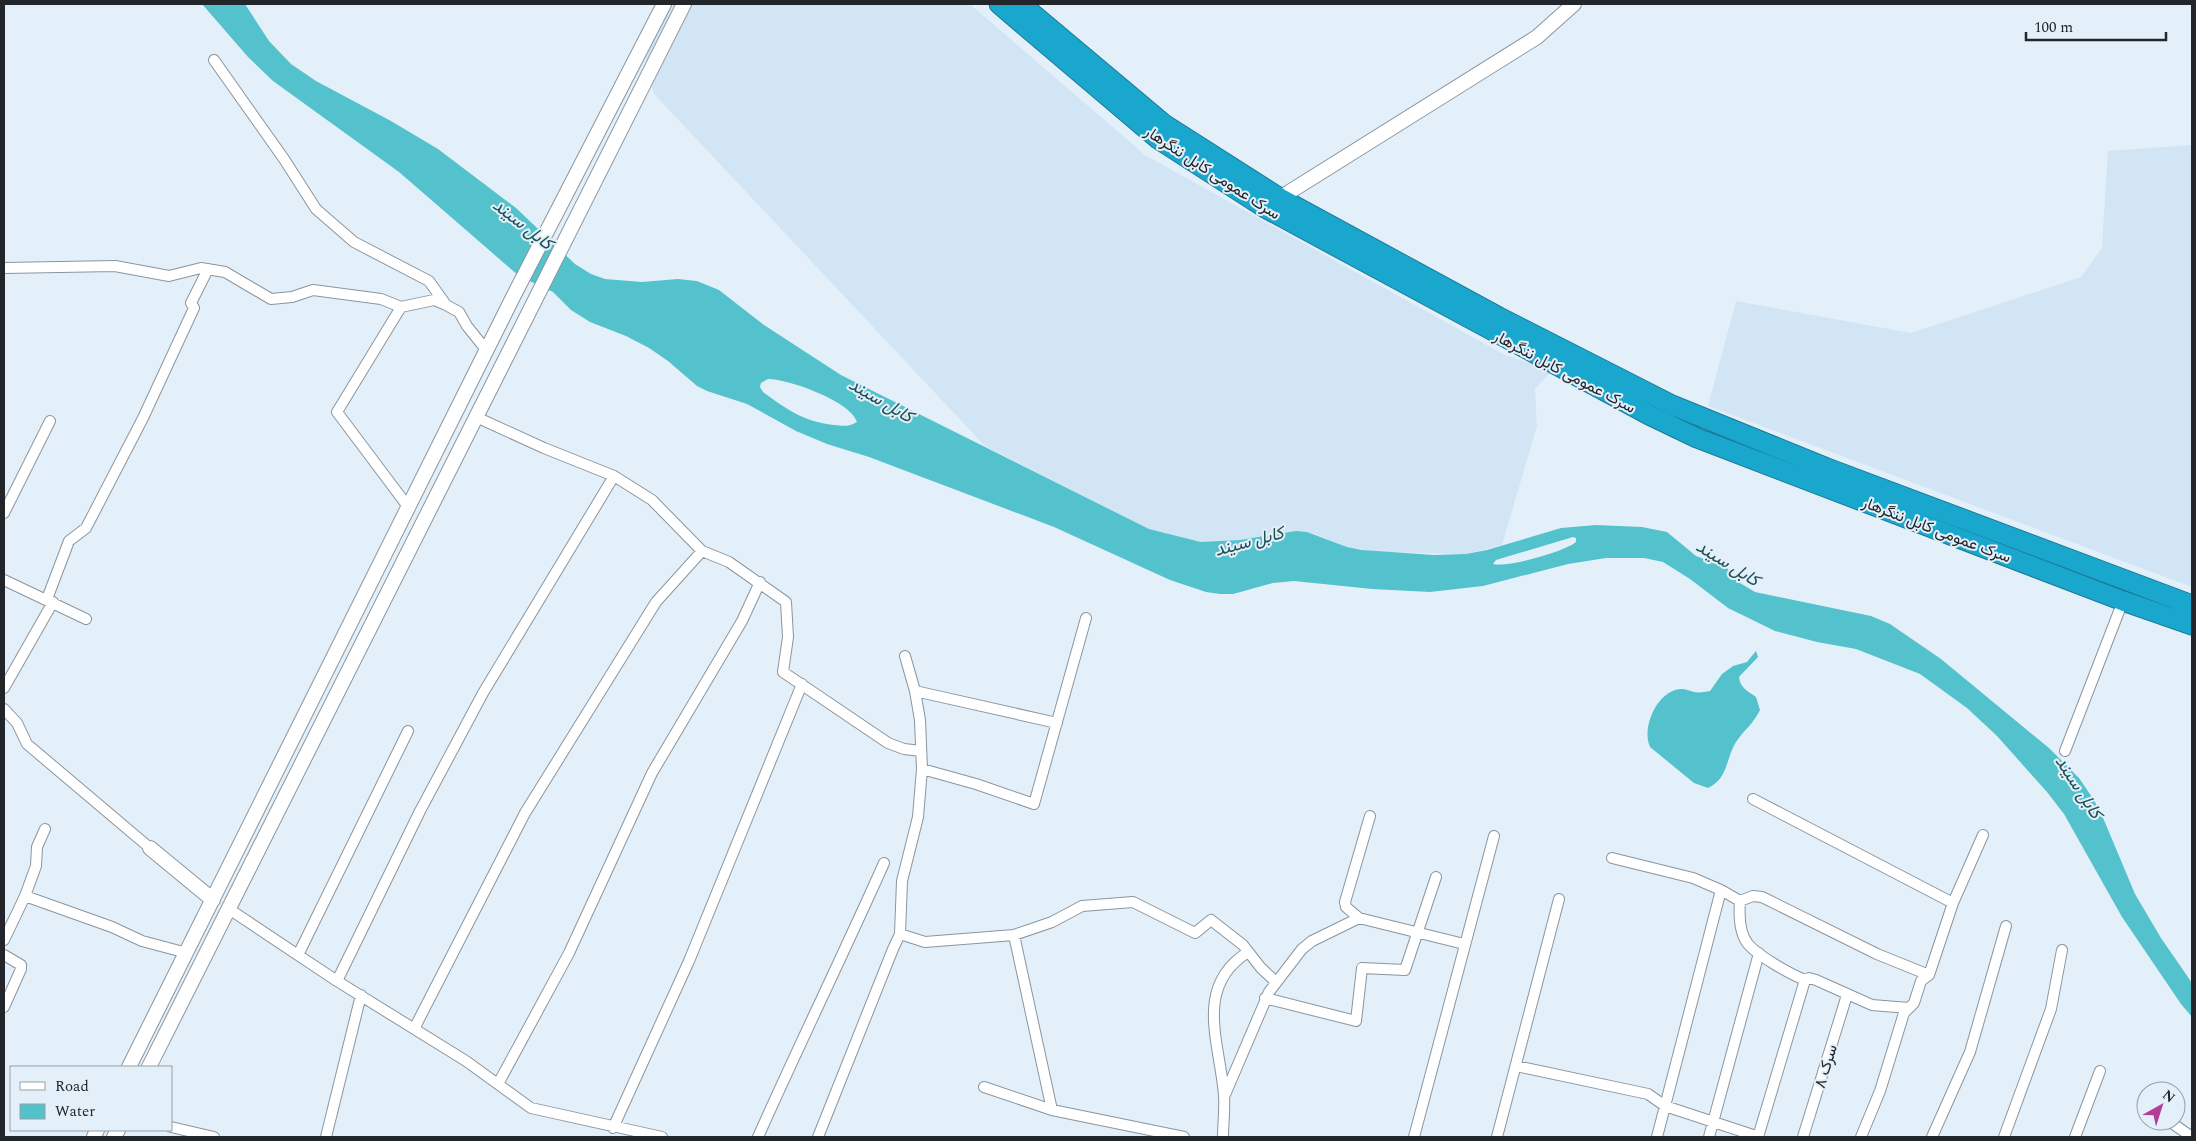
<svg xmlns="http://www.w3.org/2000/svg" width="2196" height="1141" font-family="Spectral,Vazirmatn,serif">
<rect width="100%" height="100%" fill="#e4f0f9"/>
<path fill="#d2e5f4" d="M660 4H970L1145 155 1505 355 1552 370 1535 389 1537 426 1502 545 1466 554 1379 552 1347 547 1315 534 1296 531 1240 540 1201 542 1149 529 985 446 654 94 640 32Z
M2192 145V587L1708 406 1736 301 1911 333 2081 277 2102 248 2108 151Z"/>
<path fill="#54c2cc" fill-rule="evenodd" d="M202 4H245L269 41 291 64 316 81 391 121 438 149 516 208 575 264 591 274 605 279 642 282 678 279 697 281 719 290 764 325 841 375 1149 529 1201 542 1240 540 1296 531 1307 532 1347 547 1362 550 1434 555 1466 554 1487 550 1561 528 1596 525 1642 527 1667 532 1696 556 1726 567 1740 583 1755 592 1871 616 1890 624 1941 659 2049 748 2079 778 2094 800 2104 820 2135 894 2161 938 2192 983V1017L2181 1004 2122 917 2064 814 2047 792 1997 736 1967 708 1920 674 1856 649 1817 642 1775 631 1728 608 1690 579 1663 562 1644 558H1606L1568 564 1483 586 1430 592 1372 589 1294 581 1273 583 1233 594H1220L1206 592 1170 580 1054 527 869 457 827 444 796 431 747 404 707 391 697 386 668 361 649 348 626 336 590 322 571 310 553 292 519 276 399 172 273 81 248 57ZM768 379C788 379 851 401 857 422 849 427 843 426 834 425 802 421 788 410 763 392L760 387 761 383ZM1573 537 1576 538V542C1566 551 1507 568 1493 564L1496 560Z
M1756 651 1758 657 1739 677C1740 688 1748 691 1756 697L1760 710C1754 723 1744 730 1736 742 1726 758 1728 779 1708 788L1694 783 1650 747C1641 727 1658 689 1682 689 1686 689 1690 691 1694 692 1699 693 1704 692 1710 691L1722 674 1733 666 1747 662Z"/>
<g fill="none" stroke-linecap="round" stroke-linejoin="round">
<defs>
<path id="street" d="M214 60 284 159 316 209 354 242 429 281 446 305 459 312 467 326 487 351
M4 268 115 266 169 276 201 268 225 272 271 299 292 297 313 290 381 299 401 307 434 300 446 305
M401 307 337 412 409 508
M476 417 544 448 614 476 652 500 702 551 729 562 786 602 788 637 783 672 888 743 904 749 921 751
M4 513 50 421
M4 580 86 619
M47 599 69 541 86 528 143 418 194 308 191 303 208 269
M4 688 53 602
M915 691 1057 723
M4 709 17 723 27 744 150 848
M2065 751 2123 601
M922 769 976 784 1034 804 1086 618
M1753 799 1953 903
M1370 816 1345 902 1346 907 1359 918 1464 944
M1612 858 1693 878 1721 890 1740 901 1753 896 1762 897 1877 954 1929 975
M25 896 112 927 142 941 187 953
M1740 901C1739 914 1739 933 1748 944 1758 956 1790 974 1805 980L1809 978 1816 980 1872 1005 1909 1008
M229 909 337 981 466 1061 531 1108 662 1137
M900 934 925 942 1014 935 1052 922 1082 906 1133 902 1195 933 1211 920 1243 945 1261 968 1276 982
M1014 935 1052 1110
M4 940 25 896 36 866 37 847 45 829
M4 955 21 965V969L4 1007
M298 955 408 731
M337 981 420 811 483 693 614 476
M1265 998 1356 1021 1362 968 1405 970 1436 877
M415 1027 525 813 656 602 702 551
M1516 1066 1648 1094 1665 1106 1759 1137
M498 1084 569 953 652 773 742 621 760 582
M984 1087 1052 1110 1184 1137
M1224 1097 1269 992 1302 949 1312 941 1359 918
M2169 1121 2192 1137
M171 1127 214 1137
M613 1128 689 961 802 684
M326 1137 361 995
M758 1137C799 1045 843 955 884 863
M818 1137 893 949 900 934 902 881 918 817 922 769 920 720 915 691 905 656
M1223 1137C1223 1124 1225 1109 1224 1095 1220 1043 1193 987 1248 952
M1414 1137 1494 836
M1497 1137 1559 899
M1657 1137 1721 890
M1709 1137 1759 953
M1758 1137 1805 980
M1803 1137 1847 995
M1861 1137 1880 1091 1904 1013 1914 1003 1921 981 1929 975 1953 903 1983 835
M1932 1137 1970 1052 2006 926
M2004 1137 2051 1009 2062 950
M2075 1137 2100 1071"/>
<path id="secondary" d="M1275 201 1537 37 1574 4
M150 848 213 900
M129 1067 512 299 664 4
M149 1067 684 4
M94 1137 97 1130
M114 1137 118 1130"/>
<path id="highway" d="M999 4 1158 139 1265 208 1649 415 1697 438 2123 601 2192 625
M1021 4 1164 124 1280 198 1499 317 1672 405 1827 468 2192 605"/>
</defs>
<use href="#street" stroke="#8b959e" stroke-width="12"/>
<use href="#secondary" stroke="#8b959e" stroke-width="16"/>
<use href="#highway" stroke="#1d7a95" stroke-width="21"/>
<use href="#street" stroke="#fff" stroke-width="10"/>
<use href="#secondary" stroke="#fff" stroke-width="14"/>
<use href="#highway" stroke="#1aa7ce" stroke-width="19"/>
</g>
<g text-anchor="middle" stroke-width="4" stroke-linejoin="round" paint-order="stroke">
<g font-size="16" fill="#22262a" stroke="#e4f0f9">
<text transform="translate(1213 172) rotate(33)" y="6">سرک عمومی کابل ننگرهار</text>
<text transform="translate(1565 371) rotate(28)" y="6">سرک عمومی کابل ننگرهار</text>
<text transform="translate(1937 529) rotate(21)" y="6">سرک عمومی کابل ننگرهار</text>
<text transform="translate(1825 1066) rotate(-73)" y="6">سرک ۸</text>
</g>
<g font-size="18" font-style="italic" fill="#1e4f53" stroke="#e4f0f9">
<text transform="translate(523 224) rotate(38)" y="6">کابل سيند</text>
<text transform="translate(881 400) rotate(30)" y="6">کابل سيند</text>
<text transform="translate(1249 541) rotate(-15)" y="6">کابل سيند</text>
<text transform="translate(1728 563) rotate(32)" y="6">کابل سيند</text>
<text transform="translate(2079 787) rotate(57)" y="6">کابل سيند</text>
</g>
</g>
<rect width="2196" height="1141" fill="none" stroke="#22262a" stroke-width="10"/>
<rect x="10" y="1066" width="162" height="65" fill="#e4f0f9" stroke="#969fa6"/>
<rect x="20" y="1082" width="25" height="8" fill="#ffffff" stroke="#969fa6"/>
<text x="55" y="1091" font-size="15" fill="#22262a">Road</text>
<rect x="20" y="1104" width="25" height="15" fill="#54c2cc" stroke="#969fa6"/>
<text x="55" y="1116" font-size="15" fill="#22262a">Water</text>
<g transform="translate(2161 1106) rotate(39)"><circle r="24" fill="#e4f0f9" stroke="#969fa6"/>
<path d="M0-4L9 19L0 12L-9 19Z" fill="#b23e97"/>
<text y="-8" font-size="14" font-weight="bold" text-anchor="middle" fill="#22262a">N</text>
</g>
<path d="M2026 32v8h140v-8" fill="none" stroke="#22262a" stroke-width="2.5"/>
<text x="2034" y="32" font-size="15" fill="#22262a" stroke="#e4f0f9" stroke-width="4" paint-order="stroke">100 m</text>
</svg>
